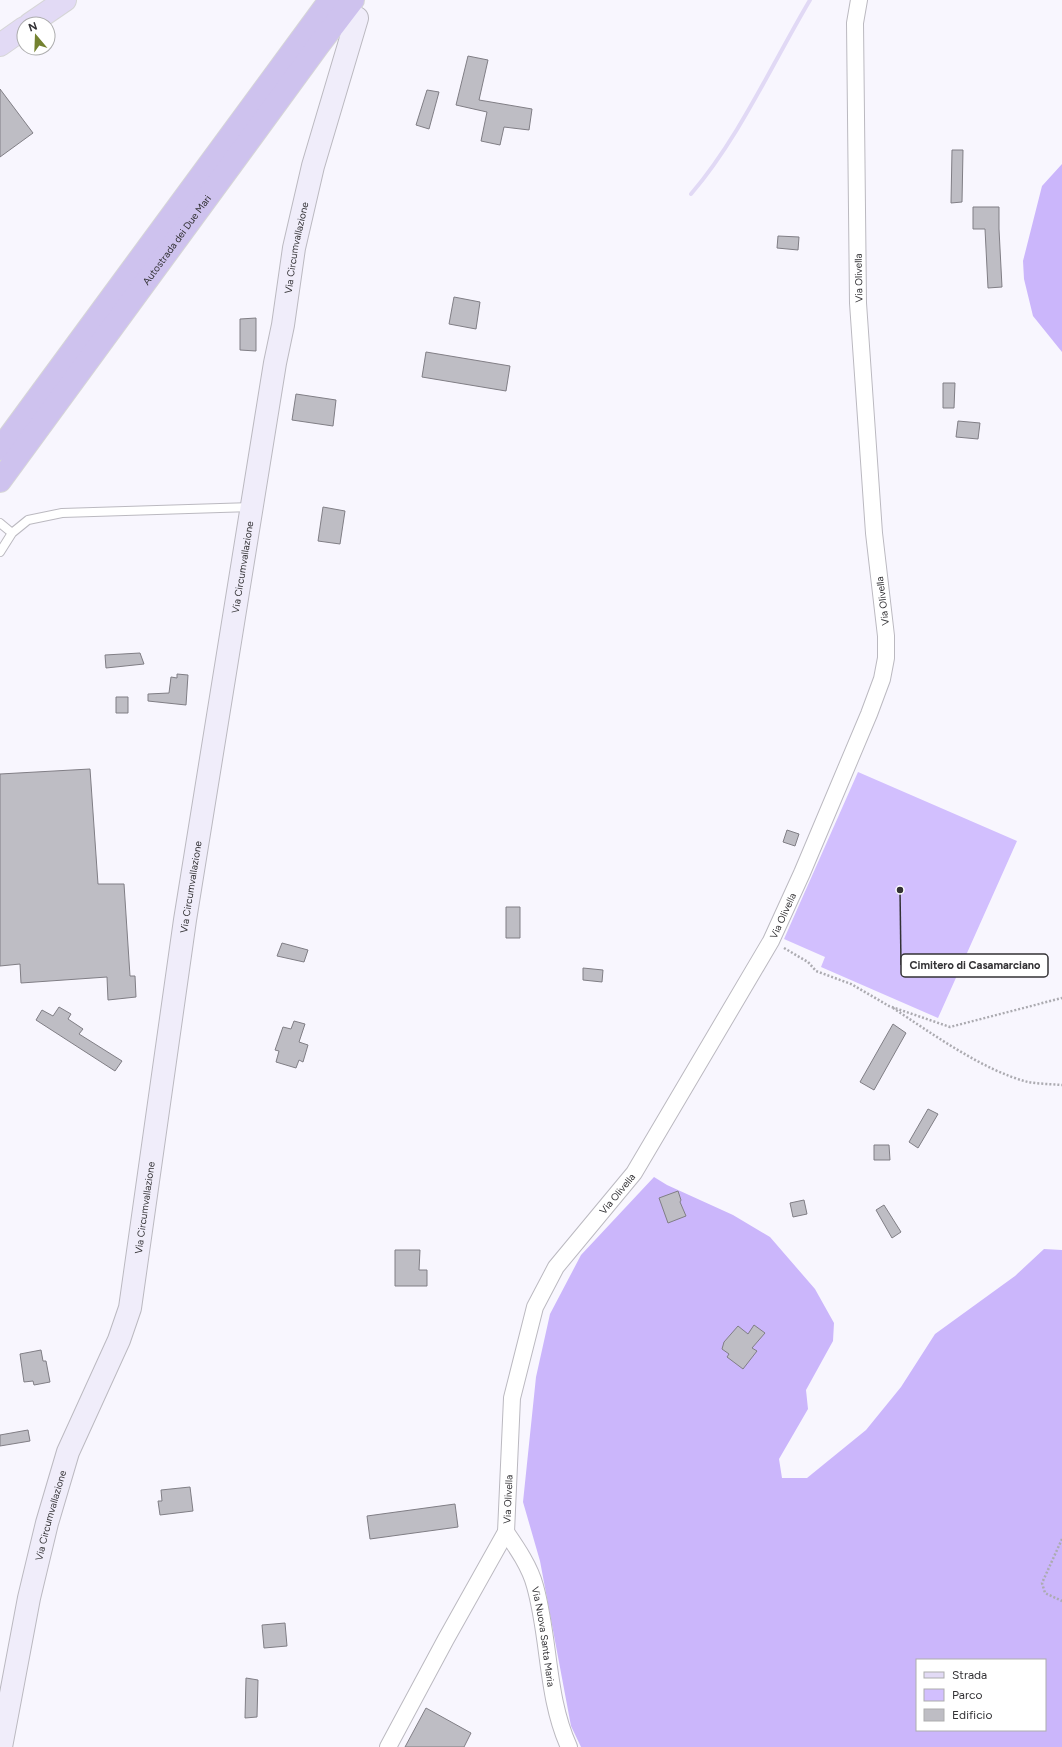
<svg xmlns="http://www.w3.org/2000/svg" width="1062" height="1747" font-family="Figtree,sans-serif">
<rect width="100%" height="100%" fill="#f8f6fe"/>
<path fill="#d2bffe" d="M858 772 1017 841 938 1018 821 967 825 957 784 939Z"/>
<path fill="#cbb6fb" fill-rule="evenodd" d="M1062 164V352L1033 316 1024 279 1023 261 1042 186Z
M654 1177 667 1185 733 1215 770 1237 815 1289 834 1323 833 1341 806 1390 808 1409 779 1459 782 1478H807L866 1430 901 1387 935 1334 1015 1276 1044 1249 1062 1250V1747H581L571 1726 540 1561 523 1502 536 1377 550 1314 581 1255ZM917 1660H1045V1730H917Z"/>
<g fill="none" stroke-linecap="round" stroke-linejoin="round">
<path stroke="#e1d9f5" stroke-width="4" d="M691 194C739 138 772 64 810 0"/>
</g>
<path fill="#bebdc4" stroke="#807e85" d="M468 56 488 60 479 100 532 109 529 130 504 127 500 145 481 141 487 112 456 105Z
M0 89 33 133 0 157Z
M427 90 439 92 429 129 416 125Z
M952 150H963L962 202 951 203Z
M973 207H999V229L1002 287 988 288 985 229H973Z
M778 236 799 237 798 250 777 248Z
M454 297 480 302 476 329 449 324Z
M256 318V351L240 350V319Z
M426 352 510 366 506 391 422 377Z
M943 383H955L954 408H943Z
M296 394 336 400 333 426 292 420Z
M958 421 980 423 978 439 956 437Z
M323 507 345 511 340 544 318 541Z
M140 653 144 664 106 668 105 655Z
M177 674 188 675 186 705 148 701V694L169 693 171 677 177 678Z
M116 697H128V713H116Z
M90 769 98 884H124L130 976H135L136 997 108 1000 107 977 21 983 20 964 0 966V774Z
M787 830 799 834 795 846 783 842Z
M506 907H520V938H506Z
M282 943 308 950 304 962 277 956Z
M583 968 603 970 602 982 583 980Z
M59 1007 71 1014 68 1019 83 1029 79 1034 122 1061 115 1071 36 1020 42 1010 53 1016Z
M294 1021 305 1024 299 1042 308 1045 303 1062 299 1060 296 1068 276 1062 279 1051 275 1050 283 1027 291 1029Z
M893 1024 906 1033 874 1090 860 1082Z
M928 1109 938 1114 918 1148 909 1142Z
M874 1145H889L890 1160H874Z
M678 1191 681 1200 680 1202 686 1216 668 1223 659 1198Z
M804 1200 807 1214 793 1217 790 1203Z
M884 1205 901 1232 892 1238 876 1210Z
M395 1250H420L419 1270H427V1286H395Z
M754 1325 765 1333 752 1348 757 1351 743 1369 727 1357 729 1354 722 1349 724 1342 738 1326 748 1334Z
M41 1350 43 1361H46L50 1382 34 1385 33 1381 24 1382 20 1354Z
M28 1430 30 1441 0 1446V1435Z
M190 1487 193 1511 160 1515 158 1501H162L161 1490Z
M455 1504 458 1527 370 1539 367 1516Z
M285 1623 287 1646 264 1648 262 1625Z
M246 1678 258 1680 257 1717 245 1718Z
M426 1708 471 1733 464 1747H405Z"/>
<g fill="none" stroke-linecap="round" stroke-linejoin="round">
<defs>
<path id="lane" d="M0 523 12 533
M0 552 12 533 28 520 62 513 252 507"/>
<g id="street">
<path id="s1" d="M506 1532C517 1548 530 1567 535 1586 550 1639 546 1697 569 1747"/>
<path id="s2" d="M388 1747 446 1639 506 1532 512 1398 535 1307 556 1267 634 1173 771 941 802 873 869 714 882 679 886 658V636L874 533 858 303 855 23 859 0"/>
</g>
<g id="secondary">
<path id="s3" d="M1 1747 29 1598 47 1523 68 1452 119 1340 130 1308 185 920 275 363 283 325 294 248 313 166 357 18"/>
</g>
<path id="primary" d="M30 24 65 0
M0 45 24 28"/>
<g id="highway">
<path d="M0 449 330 0"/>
<path id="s4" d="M0 481 318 46 353 0"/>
</g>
</defs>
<use href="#lane" stroke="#bbb9c0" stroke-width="10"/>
<use href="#street" stroke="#bbb9c0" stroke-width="18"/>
<use href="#secondary" stroke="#bbb9c0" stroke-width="24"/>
<use href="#primary" stroke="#d6d6d7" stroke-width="24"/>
<use href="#highway" stroke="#d6d6d7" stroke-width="24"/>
<path stroke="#acabb1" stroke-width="2.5" stroke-dasharray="2 2" stroke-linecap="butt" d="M784 948 808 962 816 971 851 984 889 1006 950 1027 1062 998
M893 1008C931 1033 984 1071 1028 1082 1039 1084 1051 1084 1062 1085
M1062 1539 1042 1583 1045 1593 1062 1601"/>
<use href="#lane" stroke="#fff" stroke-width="8"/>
<use href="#street" stroke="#fff" stroke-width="16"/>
<use href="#secondary" stroke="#f0edfa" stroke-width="22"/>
<use href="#primary" stroke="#e2daf5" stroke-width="22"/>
<use href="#highway" stroke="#cec2ee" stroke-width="22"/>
</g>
<g text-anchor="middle" stroke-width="4" stroke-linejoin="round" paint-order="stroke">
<g font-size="10" fill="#333235" stroke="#fff">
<text dy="4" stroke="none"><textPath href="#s4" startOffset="299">Autostrada dei Due Mari</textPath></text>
<text dy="4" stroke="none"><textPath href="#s3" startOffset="1533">Via Circumvallazione</textPath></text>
<text transform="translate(858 278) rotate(-91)" y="4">Via Olivella</text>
<text dy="4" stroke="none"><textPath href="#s3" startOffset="1209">Via Circumvallazione</textPath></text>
<text transform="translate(882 601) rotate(-97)" y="4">Via Olivella</text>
<text dy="4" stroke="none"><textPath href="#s3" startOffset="885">Via Circumvallazione</textPath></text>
<text dy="4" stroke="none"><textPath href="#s2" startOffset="938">Via Olivella</textPath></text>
<text dy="4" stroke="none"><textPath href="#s2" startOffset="614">Via Olivella</textPath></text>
<text dy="4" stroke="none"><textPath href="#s3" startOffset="561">Via Circumvallazione</textPath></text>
<text dy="4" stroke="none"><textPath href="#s2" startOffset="278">Via Olivella</textPath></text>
<text dy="4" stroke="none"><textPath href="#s3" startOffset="237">Via Circumvallazione</textPath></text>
<text dy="4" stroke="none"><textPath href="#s1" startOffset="113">Via Nuova Santa Maria</textPath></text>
</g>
</g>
<path fill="none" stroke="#333235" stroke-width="1.5" d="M900 890L901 965"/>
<circle fill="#333235" stroke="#fff" stroke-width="1.5" cx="900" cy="890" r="4"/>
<rect fill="#fff" stroke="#333235" stroke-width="1.5" x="901" y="954" width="147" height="23" rx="4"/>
<g font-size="11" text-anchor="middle" font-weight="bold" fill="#333235">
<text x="975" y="969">Cimitero di Casamarciano</text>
</g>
<rect x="916" y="1659" width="130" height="72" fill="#ffffff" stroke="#adadae"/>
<rect x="924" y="1672" width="20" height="6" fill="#e2daf5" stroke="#adadae"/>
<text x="952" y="1679" font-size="12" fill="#333235">Strada</text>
<rect x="924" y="1689" width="20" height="12" fill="#d2bffe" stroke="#adadae"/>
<text x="952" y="1699" font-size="12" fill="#333235">Parco</text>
<rect x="924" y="1709" width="20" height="12" fill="#bebdc4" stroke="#adadae"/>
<text x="952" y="1719" font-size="12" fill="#333235">Edificio</text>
<g transform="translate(36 36) rotate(341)"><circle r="19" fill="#ffffff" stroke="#adadae"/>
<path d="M0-3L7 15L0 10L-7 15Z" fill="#748230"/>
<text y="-6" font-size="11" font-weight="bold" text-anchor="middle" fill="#333235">N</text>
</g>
</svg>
